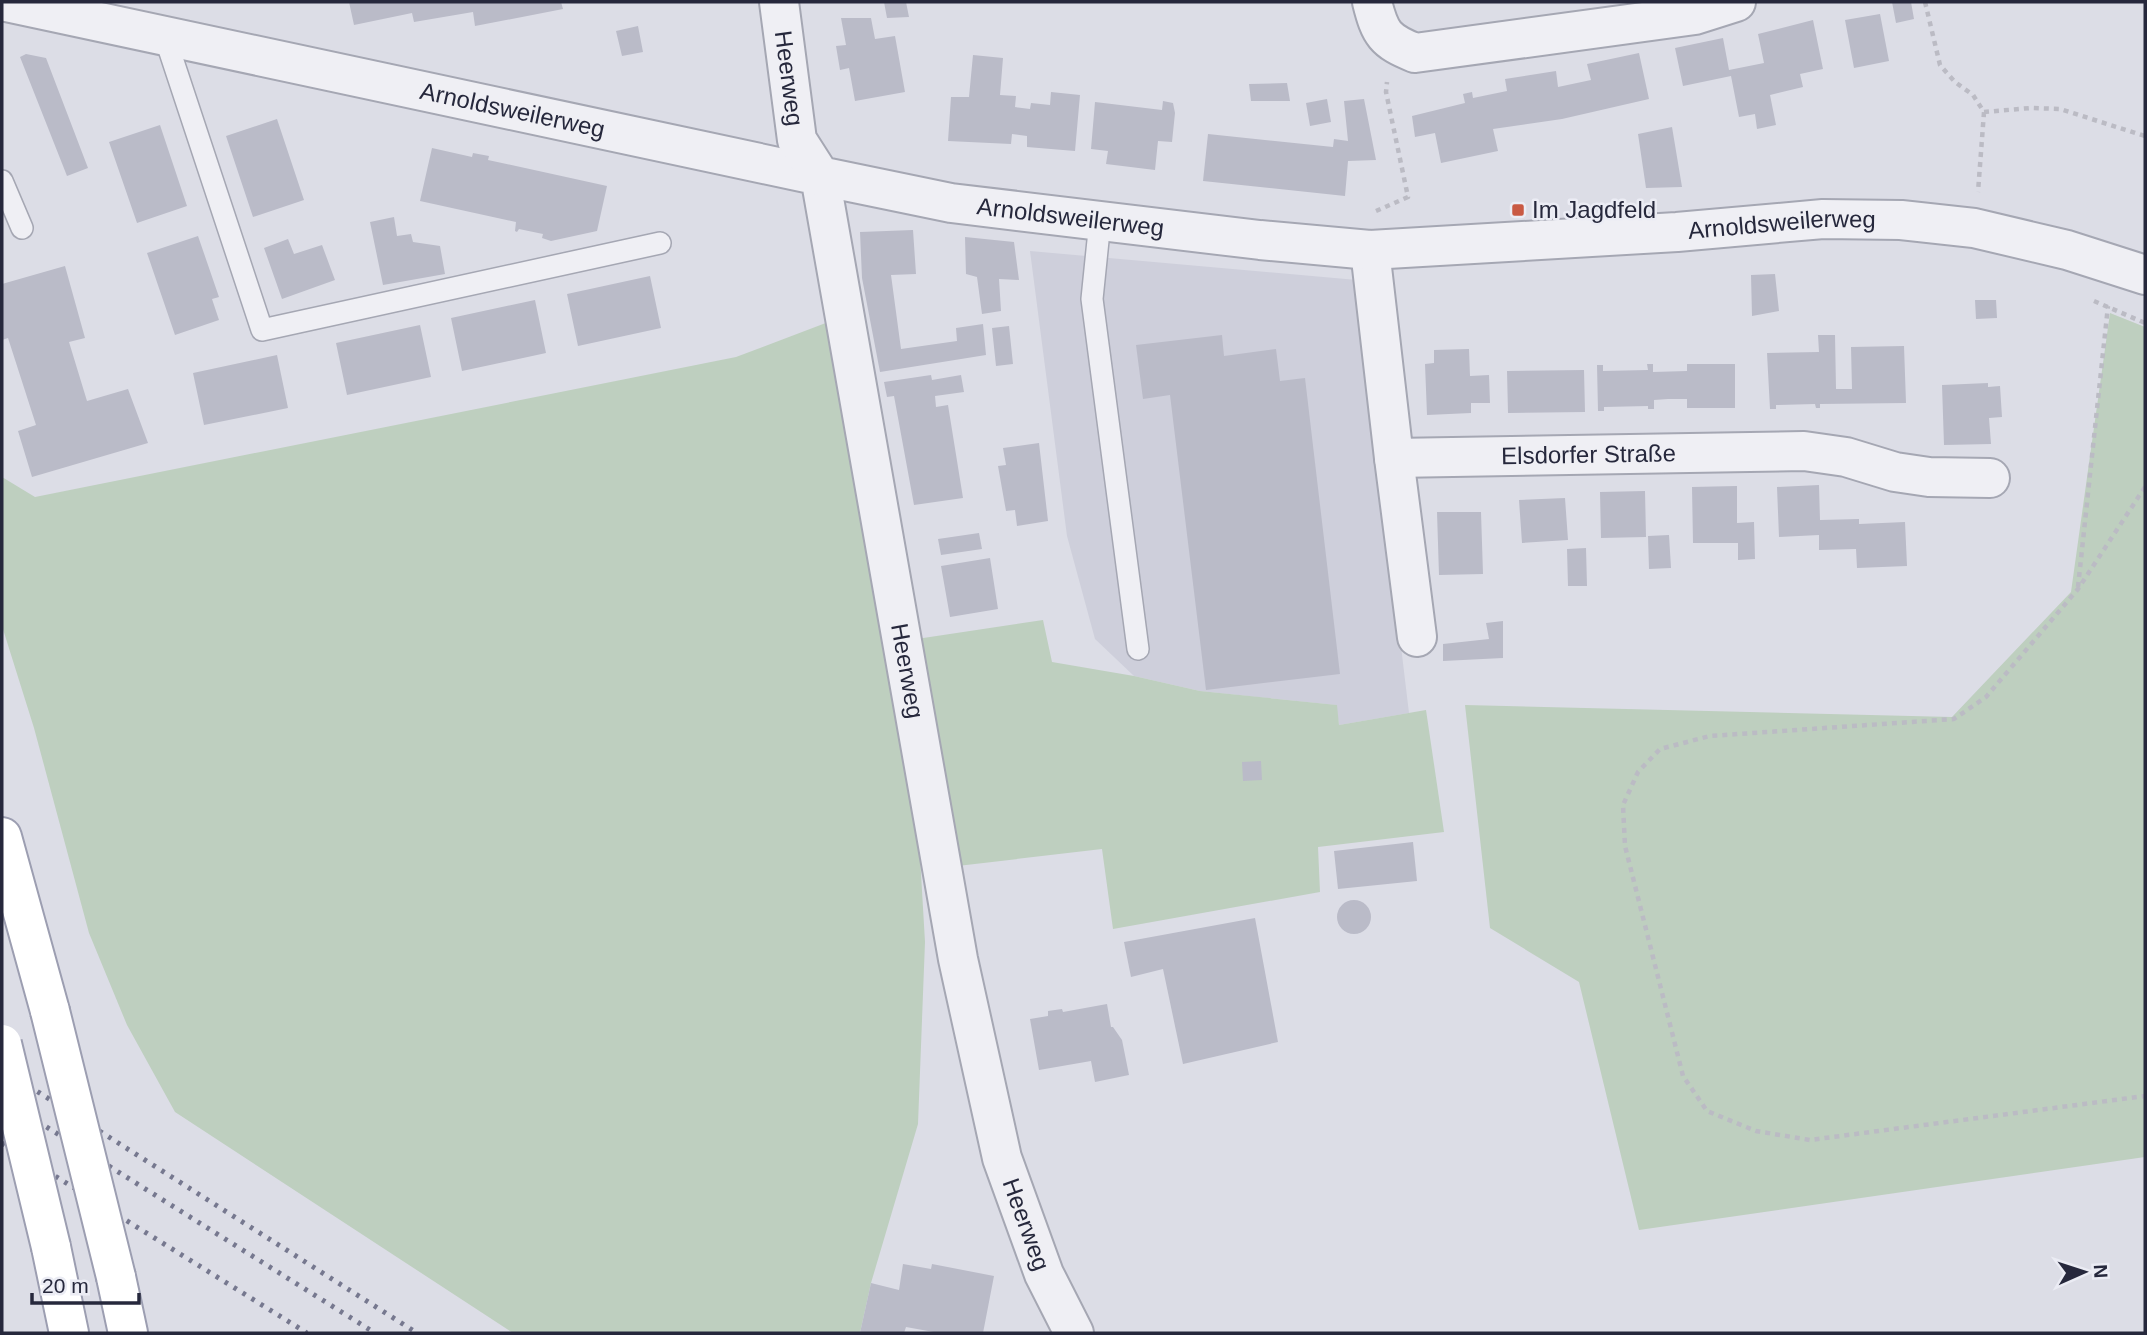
<svg xmlns="http://www.w3.org/2000/svg" width="2147" height="1335" font-family="Helvetica,sans-serif">
<rect width="100%" height="100%" fill="#dcdde6"/>
<path fill="#cecfdb" d="M1030 251 1357 280 1409 713 1339 725 1336 705 1200 691 1134 676 1095 639 1067 536Z"/>
<path fill="#becfbf" d="M2110 313 2145 327V1157L1639 1230 1579 982 1490 928 1465 705 1952 717 2071 592Z
M831 321 917 805 925 942 918 1124 871 1283 860 1333H513L175 1112 127 1025 89 933 34 728 2 626V477L35 497 736 357Z
M1043 620 1052 662 1134 676 1200 691 1337 705 1339 725 1426 710 1444 832 1318 847 1320 892 1113 929 1102 849 949 867 910 640Z"/>
<path fill="#babbc8" d="M349 2H561L563 9 475 26 473 12 414 22 412 13 354 25Z
M884 2H906L909 17 887 18Z
M1892 2H1911L1914 19 1896 23Z
M1880 14 1889 61 1854 68 1845 20Z
M841 18H871L875 39 895 36 905 92 855 101 849 68 840 70 836 46 846 45Z
M1813 20 1823 69 1800 74 1803 87 1770 95 1776 125 1757 129 1755 114 1739 117 1731 76 1683 86 1675 48 1723 38 1729 70 1764 63 1758 34Z
M638 26 643 52 622 56 616 31Z
M1639 53 1649 99 1562 119 1493 129 1498 151 1441 163 1435 133 1415 137 1412 116 1465 103 1463 94 1472 92 1473 98 1507 91 1505 79 1556 71 1558 87 1591 80 1587 64Z
M26 54 46 58 88 168 67 176 20 57Z
M973 55 1003 58 1000 95 1016 96 1015 107 1030 109 1031 103 1050 105 1051 92 1080 95 1075 151 1027 147V136L1012 134 1011 144 948 141 951 97H969Z
M1287 83 1290 101H1251L1249 84Z
M1327 99 1331 122 1310 126 1306 103Z
M1364 99 1376 160 1348 161 1345 196 1203 181 1208 134 1333 147 1334 139 1348 141 1344 101Z
M1163 101 1173 103 1175 113 1172 142 1158 141 1155 170 1106 164 1108 151 1091 149 1095 102 1162 110Z
M277 119 304 200 253 217 226 136Z
M160 125 187 206 137 223 109 142Z
M1672 127 1682 187 1646 188 1638 134Z
M432 148 472 157 473 153 489 156 488 160 607 186 597 231 551 241 542 238 543 234 519 229 517 232 515 231 516 222 420 201Z
M394 217 397 236 411 234 413 242 440 246 445 274 383 285 370 222Z
M913 230 916 274 891 275 901 349 957 341 956 328 983 324 986 355 880 372 862 278 860 232Z
M198 236 219 297 212 299 219 320 175 335 147 253Z
M965 237 1014 242 1019 280 999 279 1001 311 982 314 977 277 966 274Z
M288 239 294 254 322 245 335 280 282 299 264 248Z
M65 266 85 338 69 342 87 401 128 389 148 443 32 477 18 431 36 425 8 338 2 340V284Z
M1775 274 1779 311 1752 316 1751 275Z
M650 276 661 328 578 346 567 294Z
M535 300 546 353 462 371 451 318Z
M1975 300H1996L1997 318 1976 319Z
M420 325 431 377 347 395 336 343Z
M1009 326 1013 364 996 366 992 328Z
M1222 335 1224 356 1276 349 1280 381 1305 378 1340 674 1206 690 1170 395 1143 399 1136 345Z
M1818 335H1835L1836 389H1852L1851 347 1904 346 1906 403 1820 404V408H1816L1815 404 1776 405V409H1770L1767 353 1819 352Z
M1469 349 1470 376 1489 375 1490 403H1471V413L1427 415 1425 364 1434 363V350Z
M277 355 288 408 204 425 193 373Z
M1647 364H1653V372L1687 371V364H1735V408H1687V399H1668L1654 400V409H1648V406L1604 407V411H1598L1597 365H1603V371L1648 370Z
M1584 370 1585 412 1508 413 1507 371Z
M931 375 932 380 961 375 964 392 935 396 936 407 948 405 963 498 914 505 894 396 887 397 884 382Z
M1988 383V387L2000 386 2002 417 1989 418 1991 444 1944 445 1942 385Z
M1039 443 1048 521 1017 526 1015 510 1006 511 998 466 1006 465 1003 448Z
M1819 485 1820 520 1859 519V524L1905 522 1907 566 1857 568 1856 549 1819 550V535L1779 537 1777 487Z
M1737 486V523L1754 522 1755 559 1738 560V543H1693L1692 487Z
M1645 491 1646 537 1601 538 1600 492Z
M1565 498 1568 540 1522 543 1519 500Z
M1437 512H1481L1483 574 1439 575Z
M979 533 982 549 941 555 938 539Z
M1669 535 1671 568 1649 569 1648 536Z
M1586 548 1587 586H1568L1567 549Z
M990 558 998 609 950 617 941 566Z
M1503 621V658L1443 661V644L1489 639 1486 623Z
M1261 761 1262 780 1243 781 1242 762Z
M1413 842 1417 881 1338 889 1334 851Z
M1337 917a17 17 0 1 1 34 0a17 17 0 1 1-34 0Z
M1255 918 1278 1042 1183 1064 1163 969 1131 977 1124 942Z
M1107 1004 1111 1027H1113L1122 1040 1129 1075 1095 1082 1091 1061 1039 1070 1030 1019 1048 1016V1011L1062 1009 1063 1012Z
M903 1264 931 1269 932 1264 994 1276 983 1333H939L906 1327 904 1333H860L871 1283 899 1290Z"/>
<g fill="none" stroke-linecap="round" stroke-linejoin="round">
<defs>
<path id="service" d="M165 37 262 330 660 243
M2 181 22 228
M1100 221 1092 299 1138 649"/>
<g id="minor">
<path id="s1" d="M6 2 820 176 958 959 1002 1158 1044 1274 1074 1333"/>
<path d="M1372 2C1380 34 1385 41 1415 53L1695 15 1736 2"/>
<path id="s2" d="M1370 250 1394 458 1804 451 1846 457 1895 472 1929 477 1990 478"/>
<path d="M1394 458 1417 637"/>
</g>
<g id="tertiary">
<path id="s3" d="M779 2 797 140 820 176 951 203 1260 240 1370 250 1677 232 1823 219 1901 220 1974 228 2067 250 2145 275"/>
</g>
<path id="primary" d="M2 837 50 1011
M51 1247 69 1333
M116 1277 128 1333"/>
</defs>
<use href="#service" stroke="#a5a7b3" stroke-width="24"/>
<use href="#minor" stroke="#a5a7b3" stroke-width="42"/>
<use href="#tertiary" stroke="#a5a7b3" stroke-width="42"/>
<use href="#primary" stroke="#9c9eb1" stroke-width="42"/>
<path stroke="#bbbbc4" stroke-width="4.5" stroke-dasharray="5 5" stroke-linecap="butt" d="M1925 2 1940 65 1955 82 1973 95 1984 112 1978 192
M1984 112 2031 108 2060 109 2145 136
M1376 211 1408 197 1386 92 1387 82
M2094 301 2145 323
M2145 487 2078 589 1986 697 1954 719 1710 736 1660 749 1638 772 1623 805 1625 846 1683 1076 1707 1111 1756 1131 1810 1140 2145 1096
M2078 587 2108 306"/>
<use href="#service" stroke="#efeff4" stroke-width="21"/>
<use href="#minor" stroke="#efeff4" stroke-width="38"/>
<use href="#tertiary" stroke="#efeff4" stroke-width="38"/>
<use href="#primary" stroke="#fff" stroke-width="38"/>
<path stroke="#76788f" stroke-width="5" stroke-dasharray="3.5 7" stroke-linecap="butt" d="M2 1069 417 1333
M2 1099 375 1333
M2 1143 307 1333"/>
<defs>
<path id="primary-bridge" d="M50 1011 116 1277
M2 1044 51 1247"/>
</defs>
<use href="#primary-bridge" stroke="#9c9eb1" stroke-width="42" stroke-linecap="butt"/>
<use href="#primary-bridge" stroke="#fff" stroke-width="38"/>
</g>
<rect fill="#c95943" stroke="#ebecf4" stroke-width="2.5" x="1511" y="203" width="14" height="14" rx="3.5"/>
<g text-anchor="middle" stroke-width="5" stroke-linejoin="round" paint-order="stroke">
<g font-size="24" fill="#26283c" stroke="#ebecf4">
<text dy="8" stroke="none"><textPath href="#s3" startOffset="77">Heerweg</textPath></text>
<text dy="8" stroke="none"><textPath href="#s1" startOffset="518">Arnoldsweilerweg</textPath></text>
<text dy="8" stroke="none"><textPath href="#s3" startOffset="436">Arnoldsweilerweg</textPath></text>
<text dy="8" stroke="none"><textPath href="#s3" startOffset="1150">Arnoldsweilerweg</textPath></text>
<text dy="8" stroke="none"><textPath href="#s2" startOffset="404">Elsdorfer Straße</textPath></text>
<text dy="8" stroke="none"><textPath href="#s1" startOffset="1335">Heerweg</textPath></text>
<text dy="8" stroke="none"><textPath href="#s1" startOffset="1902">Heerweg</textPath></text>
</g>
<g font-size="24" fill="#26283c" stroke="#ebecf4" text-anchor="start">
<text x="1532" y="218">Im Jagdfeld</text>
</g>
</g>
<rect width="2147" height="1335" fill="none" stroke="#26283c" stroke-width="7"/>
<g transform="translate(2084 1272) rotate(87)" stroke="#ebecf4" stroke-width="5" paint-order="stroke">
<path d="M0-5L12 26L0 18L-12 26Z" fill="#26283c"/>
<text y="-10" font-size="19" font-weight="bold" text-anchor="middle" fill="#26283c">N</text>
</g>
<path d="M32 1293v10h107v-10" fill="none" stroke="#26283c" stroke-width="3.5"/>
<text x="42" y="1293" font-size="21" fill="#26283c" stroke="#ebecf4" stroke-width="5" paint-order="stroke">20 m</text>
</svg>
